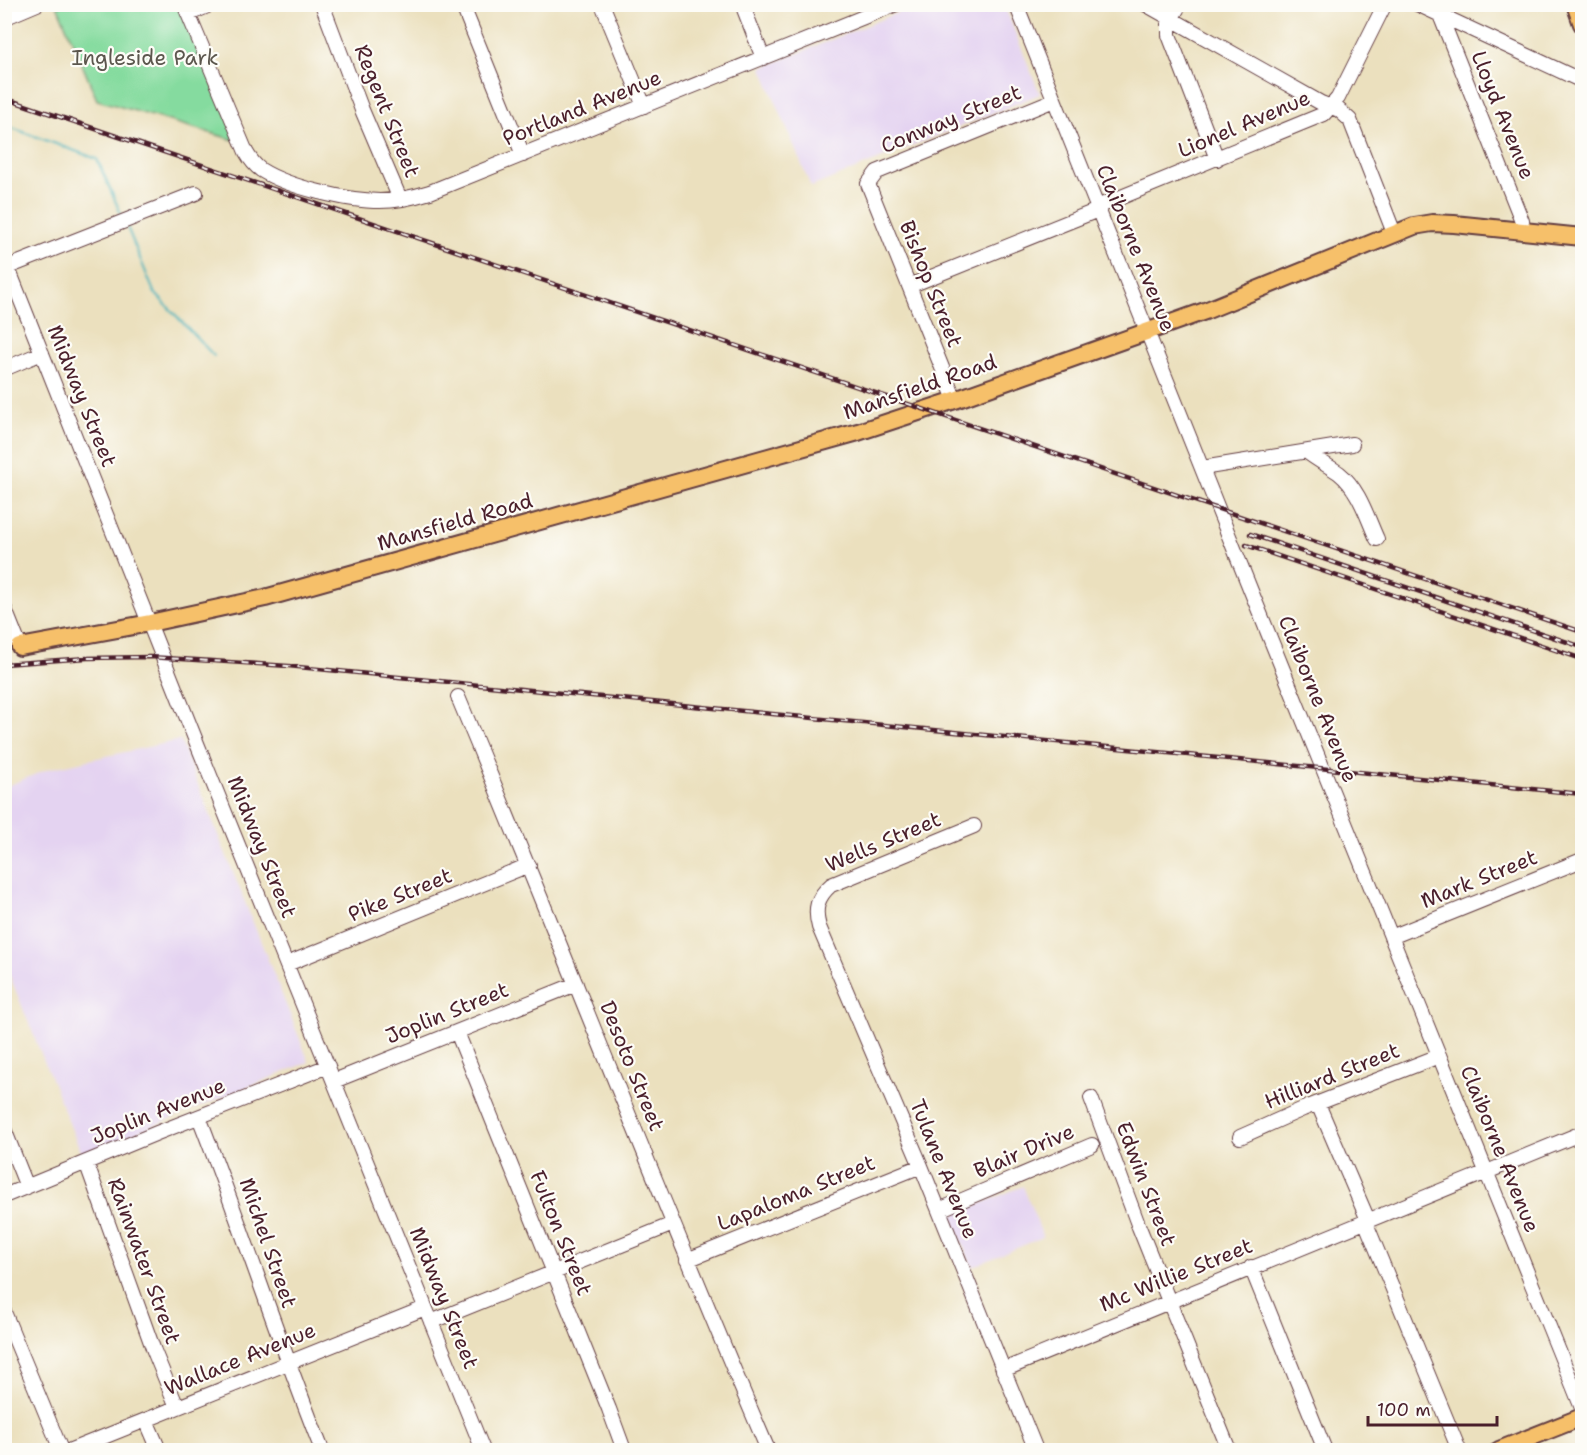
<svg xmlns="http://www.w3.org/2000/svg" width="1587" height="1455" font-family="'Shantell Sans',sans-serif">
<rect width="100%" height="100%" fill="#fdfcf7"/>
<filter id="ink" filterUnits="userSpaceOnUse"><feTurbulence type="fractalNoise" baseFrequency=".0167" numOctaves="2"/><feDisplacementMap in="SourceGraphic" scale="12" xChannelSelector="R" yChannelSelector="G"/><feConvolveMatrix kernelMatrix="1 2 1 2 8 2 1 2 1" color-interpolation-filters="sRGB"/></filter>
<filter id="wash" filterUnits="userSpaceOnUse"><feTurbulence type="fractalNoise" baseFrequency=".008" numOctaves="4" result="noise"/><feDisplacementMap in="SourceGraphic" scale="24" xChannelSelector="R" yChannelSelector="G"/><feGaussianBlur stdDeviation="1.35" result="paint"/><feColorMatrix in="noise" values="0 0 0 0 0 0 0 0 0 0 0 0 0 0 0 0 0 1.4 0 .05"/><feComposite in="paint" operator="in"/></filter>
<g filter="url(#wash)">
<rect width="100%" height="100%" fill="#ebe0be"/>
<path fill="#e4d3f1" d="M919 4 1004 5 1040 94 811 187 762 68Z
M180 740 309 1062 82 1155 5 964V787L48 769Z
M1023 1186 1043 1237 972 1267 951 1216Z"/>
<path fill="#85db9f" stroke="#687d65" stroke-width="1.5" d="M57 5H181L238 141 97 100Z"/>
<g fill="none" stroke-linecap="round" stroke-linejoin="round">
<path stroke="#41b1bb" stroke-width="2" d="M4 125 97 159 121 214
M127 227 154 292 214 356"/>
</g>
</g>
<g filter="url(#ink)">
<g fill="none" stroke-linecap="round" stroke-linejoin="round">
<defs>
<path id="minor" d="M184 4 246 152C250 159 254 165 261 170 288 187 348 201 380 201 397 201 414 197 430 192L896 4
M322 4 362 110 400 199
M462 4 523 155
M602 4 644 106
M742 4 763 58
M1016 4 1251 591 1582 1408
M1145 4 1321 103 1339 110 1350 120 1394 233
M1180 4 1169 23V35L1217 159
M1417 4 1582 81
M189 14 212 4
M1440 15 1522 221 1523 232
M4 18 37 4
M1097 207 1324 114 1338 98 1385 4
M4 258 198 746 483 1450
M8 267 196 193
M909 286 1098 210
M4 369 42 353
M955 400 868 184 877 172 1054 100
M1307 452C1317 460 1329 466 1339 473 1359 489 1367 517 1377 539
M1202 468 1352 444
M4 607 20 647
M458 697C563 948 661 1201 768 1450
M974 826 831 885C817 897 814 909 819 927L921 1166 1036 1450
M1391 937 1582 860
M287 964 529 865
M457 1032 609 1409 624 1450
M334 1081 576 984
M1091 1098 1139 1227 1229 1450
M1318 1104 1368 1220
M199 1117C242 1227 278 1340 322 1450
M4 1129 27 1187
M1240 1137 1303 1109 1439 1056
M86 1162 154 1351 177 1407
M4 1196 157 1133 328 1066
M939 1210 1092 1145
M1365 1221 1459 1450
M687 1260 921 1166
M1251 1267 1325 1450
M4 1312 61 1450
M431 1322 673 1224
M1003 1370 1582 1133
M146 1420 159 1450
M71 1450 425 1308"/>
<path id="major" d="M1575 4 1582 24
M20 647 150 623 265 598 858 432 955 400 1205 311 1414 226 1432 223 1454 224 1582 237
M1499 1450 1582 1417"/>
</defs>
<use href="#minor" stroke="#623c41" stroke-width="16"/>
<use href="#major" stroke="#623c41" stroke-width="20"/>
<use href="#minor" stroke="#fff" stroke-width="14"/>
<use href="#major" stroke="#f6c06b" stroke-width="16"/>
<defs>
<path id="rail" d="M4 98 1582 632
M1250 534 1582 647
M1246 545 1582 659
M4 664 87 658 150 657 288 666 1582 794"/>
</defs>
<use href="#rail" stroke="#4a1f2b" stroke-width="4.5"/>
<use href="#rail" stroke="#fdfcf7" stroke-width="2" stroke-dasharray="7" stroke-linecap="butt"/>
</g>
</g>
<g text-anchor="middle" stroke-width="4.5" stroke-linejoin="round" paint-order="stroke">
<g font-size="21" fill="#5c574e" stroke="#fdfcf7">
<text x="145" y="65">Ingleside Park</text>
</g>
<g font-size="21" fill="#4a1f2b" stroke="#fdfcf7">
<text transform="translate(582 108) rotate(-22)" y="7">Portland Avenue</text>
<text transform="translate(387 111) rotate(68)" y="7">Regent Street</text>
<text transform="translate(1503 115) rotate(68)" y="7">Lloyd Avenue</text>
<text transform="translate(951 119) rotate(-22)" y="7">Conway Street</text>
<text transform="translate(1244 124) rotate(-23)" y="7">Lionel Avenue</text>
<text transform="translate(1136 248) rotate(68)" y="7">Claiborne Avenue</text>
<text transform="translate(931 284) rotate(68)" y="7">Bishop Street</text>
<text transform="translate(920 387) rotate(-19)" y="7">Mansfield Road</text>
<text transform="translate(82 396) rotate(68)" y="7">Midway Street</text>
<text transform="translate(455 522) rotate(-16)" y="7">Mansfield Road</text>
<text transform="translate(1318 699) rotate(68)" y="7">Claiborne Avenue</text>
<text transform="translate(883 842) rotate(-23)" y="7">Wells Street</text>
<text transform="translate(262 847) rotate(68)" y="7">Midway Street</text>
<text transform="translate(1479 879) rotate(-22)" y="7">Mark Street</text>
<text transform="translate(400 895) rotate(-22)" y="7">Pike Street</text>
<text transform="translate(447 1013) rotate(-22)" y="7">Joplin Street</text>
<text transform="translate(632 1066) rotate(68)" y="7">Desoto Street</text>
<text transform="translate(1332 1076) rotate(-22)" y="7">Hilliard Street</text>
<text transform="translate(158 1111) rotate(-22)" y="7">Joplin Avenue</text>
<text transform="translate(1500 1149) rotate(68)" y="7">Claiborne Avenue</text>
<text transform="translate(1024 1151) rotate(-23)" y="7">Blair Drive</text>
<text transform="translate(944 1169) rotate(68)" y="7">Tulane Avenue</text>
<text transform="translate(1146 1184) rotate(69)" y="7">Edwin Street</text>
<text transform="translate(796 1193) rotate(-22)" y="7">Lapaloma Street</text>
<text transform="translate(561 1233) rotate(68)" y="7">Fulton Street</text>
<text transform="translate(268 1243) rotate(71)" y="7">Michel Street</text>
<text transform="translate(144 1261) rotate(70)" y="7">Rainwater Street</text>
<text transform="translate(1176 1275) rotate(-22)" y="7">Mc Willie Street</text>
<text transform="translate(444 1298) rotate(68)" y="7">Midway Street</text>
<text transform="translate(240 1359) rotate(-22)" y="7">Wallace Avenue</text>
</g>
</g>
<rect width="1587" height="1455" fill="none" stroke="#fdfcf7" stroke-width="24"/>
<path d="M1368 1416v9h129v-9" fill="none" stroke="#4a1f2b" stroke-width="3"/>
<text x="1377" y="1416" font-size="18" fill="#4a1f2b" stroke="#fdfcf7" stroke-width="4.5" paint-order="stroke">100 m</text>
</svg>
